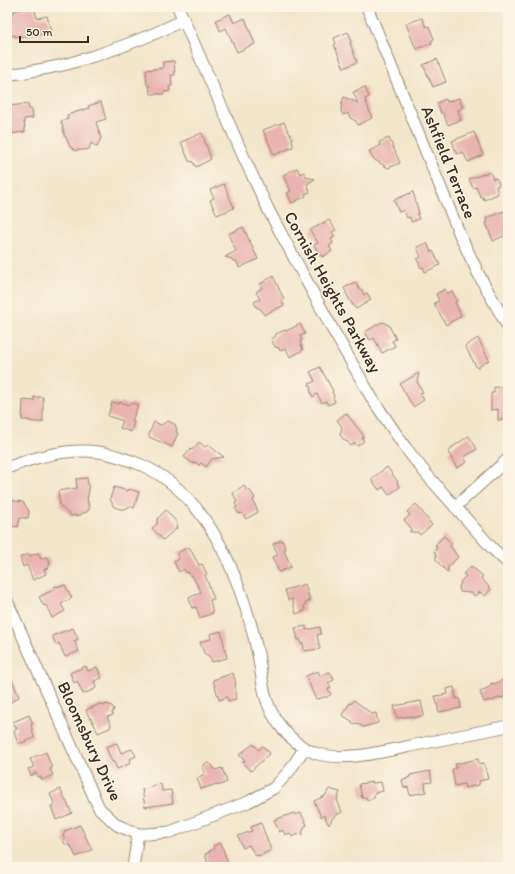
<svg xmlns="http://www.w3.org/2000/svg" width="515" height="874" font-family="Itim,sans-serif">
<rect width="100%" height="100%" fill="#fcf5e5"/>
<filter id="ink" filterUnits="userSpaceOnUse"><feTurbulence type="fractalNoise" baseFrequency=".025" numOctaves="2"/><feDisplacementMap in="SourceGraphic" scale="8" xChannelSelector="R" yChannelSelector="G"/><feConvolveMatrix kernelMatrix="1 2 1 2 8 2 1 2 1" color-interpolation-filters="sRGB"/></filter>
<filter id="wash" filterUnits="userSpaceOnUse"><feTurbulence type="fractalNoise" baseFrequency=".012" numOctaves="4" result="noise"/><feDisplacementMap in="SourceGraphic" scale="16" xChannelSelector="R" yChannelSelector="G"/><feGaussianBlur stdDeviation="0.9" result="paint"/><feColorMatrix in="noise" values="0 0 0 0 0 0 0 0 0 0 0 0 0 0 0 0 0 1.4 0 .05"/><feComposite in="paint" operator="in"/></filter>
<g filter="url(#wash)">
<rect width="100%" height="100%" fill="#f2e6ca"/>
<g id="blocks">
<path fill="#e9b3b0" d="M25 7H34L37 18 47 16 51 31 39 34V33L22 37 21 36 15 37V35L9 36 7 28 10 27 7 15 14 13V11L25 8Z
M230 14 234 23 245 18 255 44 237 52 226 28 220 31 216 20Z
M422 18 426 27 429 26 434 39 431 41 432 43 416 49 406 24Z
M348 32 351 38 350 39 351 43H350L357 62 344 68 334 45 336 44 334 38Z
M437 59 446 82 433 87 423 65Z
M174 61 175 75H171L172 86H169L170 91 164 92V94H152L150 93 149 85H147L146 70 163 68V62Z
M365 87 369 97 365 99 372 118 358 125 356 121 350 118 348 113 343 115 341 111 342 102 344 97 358 103 353 92Z
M459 98 463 108 458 110 461 120 448 125 443 113H441L437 103 446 99 447 102Z
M101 102 106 119 96 122 101 138 97 147 91 143 89 149 84 150H77L76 151 70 147 66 137 64 136V132L61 121 68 119 67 115 89 108 88 106Z
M28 104 29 109H32L33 118 24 119 25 132 9 134 7 128V106Z
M284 122 288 131 292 137 293 147 274 155 263 130Z
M474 132 483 155 468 162 463 152 457 154 452 141Z
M202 133 211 159 196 167 193 162 189 161 181 142Z
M389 138 400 163 388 168 375 160 372 157 369 151 380 146 379 142Z
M297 168 300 174 304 172 306 177 315 179 307 184 310 192 305 194 306 196 292 203 287 193 291 191 283 175Z
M490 172 493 179 496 178 498 181 499 185 496 186 498 194 484 200 483 197 481 198 476 187 473 188 469 179Z
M224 184 234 208 217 215 210 200 214 198 210 190Z
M413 192 419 213 417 214 419 219 411 222 410 217 407 218 404 210 399 212 394 200Z
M504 211 508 220 505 222 508 234 493 241 486 223 488 222 486 218Z
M329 220 336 230 332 232 335 237 331 239 333 243 329 246 332 251 322 257 314 245 318 243 310 230Z
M243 227 258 259 239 268 237 262 233 261 232 259 225 257 236 251 228 234Z
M427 243 431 252 433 251 440 265 425 272 423 267 421 268 417 259 421 257 417 247Z
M273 276 284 299 281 300 284 305 264 315 262 310 256 307 254 302 260 299 256 292 262 288 260 284Z
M355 282 359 289 362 290 364 295 367 293 371 300 356 309 350 301 344 288Z
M445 289 447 294 452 291 457 301 455 302 461 316 446 325 434 303 439 301 436 294Z
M382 322 383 323 385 322 387 325 388 324 396 339 392 341 395 346 382 353 374 338 370 340 365 332Z
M300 324 305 334 300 336 302 340 300 341 303 350 290 357 286 348 280 351 279 348 275 347 271 339 275 337 276 334 285 330 286 331Z
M478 338 489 360 477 368 465 346Z
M320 367 333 391 332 392 334 396 333 397 335 402 328 405 326 401 322 403 317 394 313 397 310 390 311 389 309 384 315 381 310 372Z
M419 373 417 382 423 392 420 393 424 400 413 407 400 384Z
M494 387H508V420H498V409L491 410V393H494Z
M34 397H43V422H34L29 421V420H22L23 400 34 401Z
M112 402 119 404 120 402 129 405 132 403 138 405 132 421 134 422 131 432 120 428 123 421 108 416Z
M346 413 364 436 362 438 364 441 357 446 355 443 351 446 347 441 346 442 340 435 342 427 337 420Z
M168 421 176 425 175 427 177 428 176 432 178 433 172 447 149 437V434L154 422 161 425Z
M469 436 477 449 464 457 467 462 457 468 448 452 452 449 451 448Z
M199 442 205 447 208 445 224 457 212 459 206 467 201 463 199 465 195 462 194 464 184 457 191 449 192 450Z
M387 467 398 482 397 483 400 487 389 495 383 487 379 490 371 479Z
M87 478 89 492 88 493V497H87L89 509 87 512 83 513 81 515 71 516 60 506 58 491 77 488 76 479Z
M244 485 247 491 249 489 255 498 253 500 258 512 246 519 242 513 239 514 235 508 237 507 235 503 237 502 233 493Z
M114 487 128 491 129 489 139 492 134 508 130 506 125 509H120L114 507 110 499Z
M9 500 23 502 29 511 28 518H20L18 527 7 525 9 516H7V505Z
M416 504 432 525 420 535 418 532H410L411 528 404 520 410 515 407 512Z
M166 510 178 524 176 526 177 528 163 540 152 528 158 523 156 522 158 520 157 519Z
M444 536 452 544 450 546 458 557 448 567V573L436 560V554L434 552 437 547 435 545Z
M282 540 286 549 284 550 291 567 279 572 272 557 278 555 273 544Z
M189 547 199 565 202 564 207 574 205 575 214 599 210 600 213 613 200 618 196 607 192 608 189 598 201 592 192 575 190 576 188 572 186 573 184 569 179 572 174 562 179 559 177 553Z
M38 553 41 559 45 557 49 559 50 564 48 568 44 569 46 574 33 580 27 565 23 567 20 557 29 554 30 556Z
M471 566 483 576 481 578 491 589 485 596 480 592 475 596 471 593 460 592 459 586 461 584 460 582 466 576 463 574Z
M305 584 310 601 305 603 306 604 304 605 305 611 296 614 292 599 288 600 285 590Z
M65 585 72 598 61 604 65 611 52 618 46 605 44 606 39 597 53 590 54 587Z
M306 626V630L320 627 321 634 317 635 320 649 304 651 303 643 301 644 300 639 298 640 295 628Z
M73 628 78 639 74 641 79 651 65 657 59 643 56 645 52 636Z
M221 631 227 658 212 662 209 656 204 653 200 642 211 639 210 634Z
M86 666 88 671 97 667 102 678 94 681 96 686 95 689 83 694 77 681 74 683 70 673Z
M7 667 19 697 11 702 7 700Z
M318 671 320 676 330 672 334 680 328 683 331 688 328 689 331 694 327 697H324L318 699 315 698 306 676Z
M233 673 236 684H235L236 693H235L236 699 228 701 227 697 219 700 213 680Z
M503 680 508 689V695L502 698 501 697 491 701 490 700 484 702 480 692 491 686V683L494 684Z
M454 687 456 699 459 698 461 708 439 712 435 696 448 694 447 689Z
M354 700 372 714 376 713 378 723 363 727 357 723 352 724V721L342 715 350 703 351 704Z
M421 701 424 715 413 718V716L397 718 394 706Z
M102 703 103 706 107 704 112 706 114 709 112 713 113 715 107 717 111 725 110 728 98 733 91 718 90 719 86 710Z
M29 715 33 724H31L34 738 22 743 21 742 18 744 14 731 17 729 13 722Z
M117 743 121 753 132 749 136 756 130 759 131 763 117 769 114 762H112L106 747Z
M253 744 259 750 262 746 270 753 251 771 242 763 245 761 239 755Z
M46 752 52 768 50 769 53 775 42 780 40 776 38 777 36 773 31 776 28 769 34 767 30 759Z
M478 759 479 764 484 763 488 779 479 781V785L465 788 464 784 455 786 452 769 456 768 455 764Z
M208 763 212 765 215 770 222 768 227 782 218 786 217 784 201 789 197 778 205 774 203 768 205 764Z
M430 771 432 782 425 783 426 792 410 795 408 787 404 788 402 780 407 779V778L410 777V775Z
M373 782V783L381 782 383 791 375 793 376 794H374V798L367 800 366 797 362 798 359 784Z
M161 784 162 791 171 790 173 803 145 807 142 789 152 788 151 786Z
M60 789 72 813 56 820 51 806 55 805 50 794Z
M329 789 340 792 337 800 342 812 333 817 329 825 324 815 321 817 314 801 325 796Z
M294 813 295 815 301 813 307 825 304 827 302 835 299 834 292 837 290 833 285 835 283 830 279 832 274 820Z
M261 823 271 850 259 856V855L256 856 249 845 243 848 238 836 252 831 251 827Z
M80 825 92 850 76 857 71 846 65 844 63 841 65 837 63 836 65 831Z
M221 843 228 864 220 867H215L213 863 208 864 205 854 210 852 209 851 214 849 213 846Z"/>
</g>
</g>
<g filter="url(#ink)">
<use href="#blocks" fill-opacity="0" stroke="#968874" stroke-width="1"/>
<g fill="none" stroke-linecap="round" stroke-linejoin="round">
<defs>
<path id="street" d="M178 7 245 160 270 213 333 330 373 400 405 447 427 475 491 547 508 563
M367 7 460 235 480 277 508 327
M7 75C27 72 47 69 67 64 107 53 147 38 184 20
M7 468C35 457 67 448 98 452 110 453 123 458 134 462 210 490 242 582 258 654 262 673 262 693 271 711 280 729 296 746 315 753 343 763 391 750 420 744 449 738 479 732 508 726
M455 507 508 459
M7 601 99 808 117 825 138 834H147L170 832 248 802 274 788 290 770 304 749
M133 867 138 834"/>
</defs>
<use href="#street" stroke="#968874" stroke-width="13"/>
<use href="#street" stroke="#fff" stroke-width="11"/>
</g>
</g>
<g text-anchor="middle" stroke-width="3" stroke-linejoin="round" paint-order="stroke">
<g font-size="17" fill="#3b2a1e" stroke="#fcf5e5">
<text transform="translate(449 162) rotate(68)" y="6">Ashfield Terrace</text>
<text transform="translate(333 292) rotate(61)" y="6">Cornish Heights Parkway</text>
<text transform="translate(90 741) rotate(65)" y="6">Bloomsbury Drive</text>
</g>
</g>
<rect width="515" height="874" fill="none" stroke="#fcf5e5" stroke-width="24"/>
<path d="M20 36v6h68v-6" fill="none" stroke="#3b2a1e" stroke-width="2"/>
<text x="26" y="36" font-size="12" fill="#3b2a1e" stroke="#fcf5e5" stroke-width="3" paint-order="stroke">50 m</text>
</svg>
